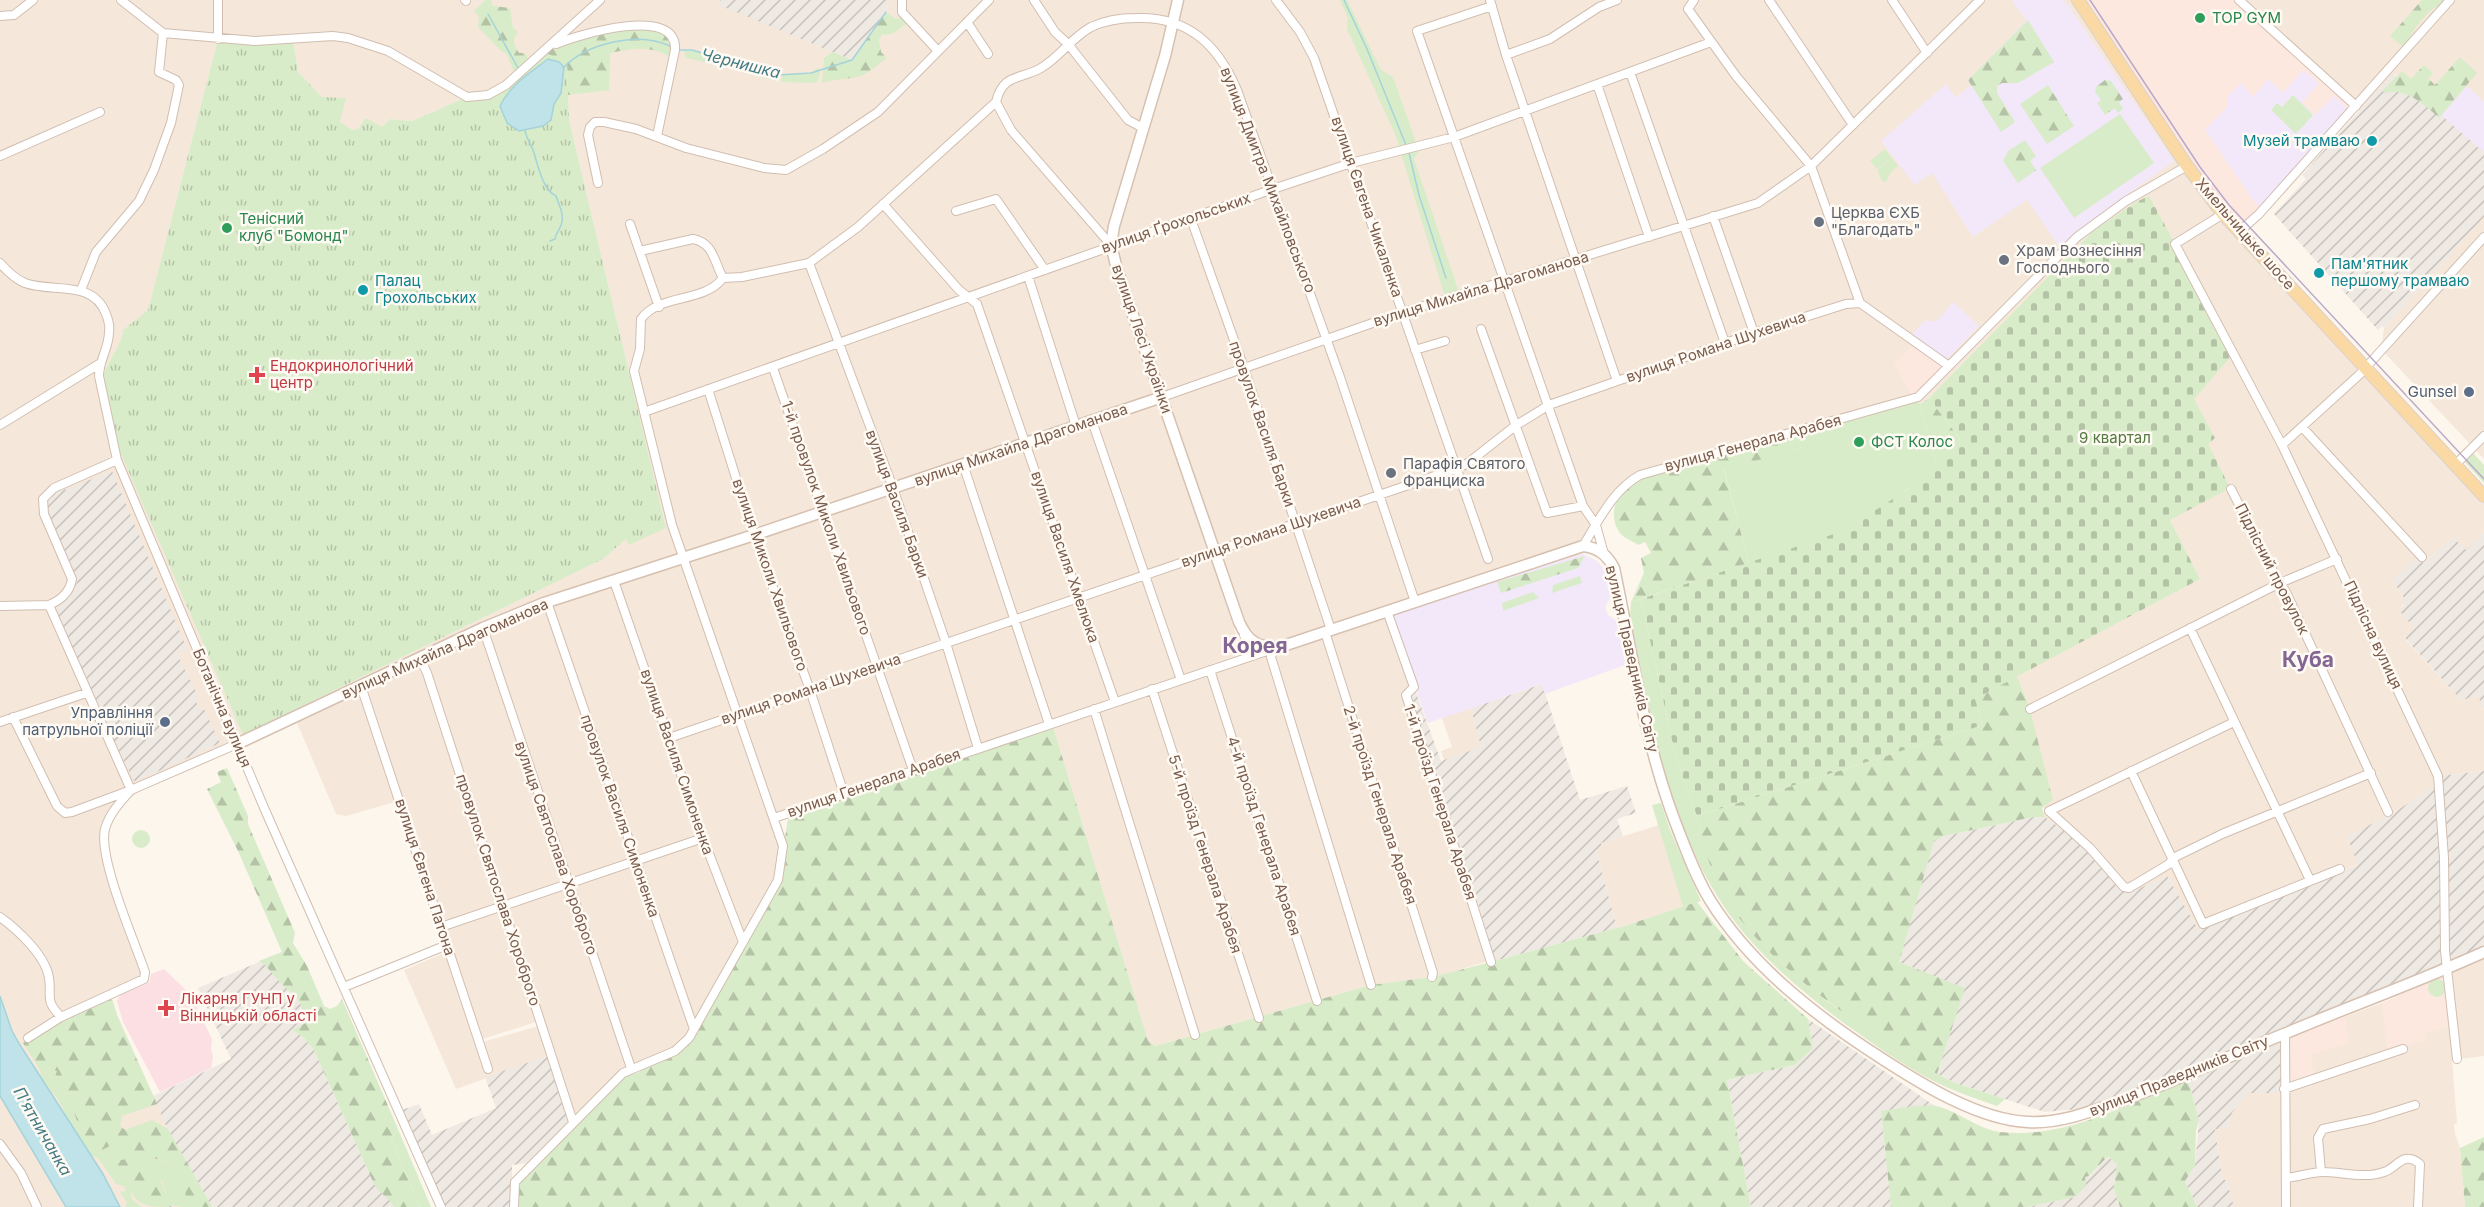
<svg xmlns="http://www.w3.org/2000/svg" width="2484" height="1207" font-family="Inter,sans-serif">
<defs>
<pattern id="industrial-furrows" width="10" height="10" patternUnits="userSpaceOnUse" patternTransform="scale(1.5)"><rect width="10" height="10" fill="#efe9e4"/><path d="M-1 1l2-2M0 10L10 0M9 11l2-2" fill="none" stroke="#c7c0bb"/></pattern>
<pattern id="forest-firs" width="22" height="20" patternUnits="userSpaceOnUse" patternTransform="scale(1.5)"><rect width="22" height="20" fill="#d8ecc9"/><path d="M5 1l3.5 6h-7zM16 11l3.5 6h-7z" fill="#b4c2a5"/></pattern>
<pattern id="cemetery-stones" width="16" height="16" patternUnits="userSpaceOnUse" patternTransform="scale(1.5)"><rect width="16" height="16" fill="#d8ecc9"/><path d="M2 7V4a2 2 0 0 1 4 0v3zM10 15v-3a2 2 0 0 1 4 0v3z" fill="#b4c2a5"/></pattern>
<pattern id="park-tufts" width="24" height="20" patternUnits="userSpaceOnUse" patternTransform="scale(1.5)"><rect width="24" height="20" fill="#d8ecc9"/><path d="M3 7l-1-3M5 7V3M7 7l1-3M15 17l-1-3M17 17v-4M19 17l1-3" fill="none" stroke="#b4c2a5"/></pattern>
</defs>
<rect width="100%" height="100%" fill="#fdf6ec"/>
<path fill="#f5e8da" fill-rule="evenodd" d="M0 0H720L719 5 886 12 890 0H2082L2208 190 2484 493V533L2466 551 2453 537 2424 563 2419 557 2392 579 2404 598 2405 602 2399 610 2414 628 2404 638 2461 700 2479 696 2484 710V771L2438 776V783L2392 814 2348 836 2359 864 2311 882 2199 931 2167 876 2129 894 2080 843 2045 817 2029 706 2017 676 2200 579 2170 520 2207 443 2215 438 2092 232 1929 398 1920 404 1913 399 1624 486 1583 554 1495 580 1389 616 1385 607 1276 642 1265 641 1258 637 1246 624 1234 629 1240 646V652L1235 656 773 816 782 846 777 880 747 932H742L735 937 739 943 697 1018 693 1014 685 1017 691 1031 681 1045 633 1065 569 881 443 924 402 800 346 816 336 814 297 723 241 745 139 792 114 806 101 844 143 976 110 993 117 1015 157 1104 212 1207H0ZM218 39H293L298 72 322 97 340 122 351 130 382 128 390 119 412 121 467 97 496 92 567 64 569 118 573 137 666 528 629 544 627 538 603 559 243 735 106 366 121 342 123 330 148 310Z
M2239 0H2484V152L2394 73 2360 111Z
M2484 217V459L2381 349 2384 328Z
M1386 616 1413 687 1489 961 1431 978 1371 985 1155 1046 1148 1042 1053 726Z
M1471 708 1481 747 1444 760 1441 751 1452 747 1442 718Z
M1659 825 1683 907 1617 928 1596 850 1602 848 1601 843Z
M562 890 568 894 627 1067 580 1113 577 1114 572 1108 508 913 509 909Z
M498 911 503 915 536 1022 483 1039 446 930Z
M442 954 447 956 482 1042 539 1026 548 1056 456 1089 404 970Z
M2484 957V1056L2452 1060 2457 1123 2454 1124 2455 1133 2460 1148 2465 1207H2234L2227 1182 2222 1177 2215 1128 2227 1129 2232 1113 2282 1040 2382 1003Z"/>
<path fill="#fde8e0" d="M2082 0H2239L2357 108 2241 230 2226 213Z
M1912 346 1944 368 1912 397 1894 363Z
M2447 975 2452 1025 2426 1033 2425 1040 2388 1053 2382 1003Z
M2346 1016 2348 1043 2311 1055 2313 1078 2289 1084V1037Z"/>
<path fill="url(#industrial-furrows)" d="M720 0H890L886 12 852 60 719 5Z
M2393 73 2484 152V217L2384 328 2382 326 2378 330 2274 214 2306 179 2302 175Z
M112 471 187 649 177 654 198 696 196 702 199 707 204 709 220 743 137 781H134L98 709 55 610 68 598 77 583 48 514 46 503 62 487 65 490Z
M2484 533V710L2478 696 2461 700 2404 637 2414 628 2399 610 2404 605V598L2392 579 2418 557 2424 563 2453 537 2466 550Z
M1542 684 1580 800 1627 786 1636 813 1617 819 1623 836 1601 843 1602 848 1596 850 1617 928 1491 962 1494 956 1478 904 1406 695 1414 687 1441 761 1481 747 1471 708Z
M2484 771V947L2170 1079 2078 1109 2045 1112 1955 1083 1937 1074 1964 988 1899 962 1934 840 1944 836 2033 817H2045L2080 843 2129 893 2167 876 2199 931 2311 882 2358 865 2347 836 2392 814 2438 783V776Z
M282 952 313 1020 292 1030 303 1037 314 1050 374 1184 389 1199 394 1207H212L168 1130 153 1096 231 1059 198 988Z
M1808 1019 1935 1106 1881 1111 1891 1207H1751L1727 1080 1795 1065 1813 1048Z
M2282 1040V1093H2247L2232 1113 2227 1129H2215L2222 1177 2227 1182 2234 1207H2197L2185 1181 2195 1166 2199 1120 2188 1080Z
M548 1056 568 1121 566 1126 528 1163 512 1165V1207H444L402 1110 419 1104 432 1135 496 1108 485 1077Z
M2108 1156 2117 1165 2114 1189 2120 1207H2027L2075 1197 2085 1177 2090 1176Z"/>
<path fill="#f3e8fa" d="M2014 0H2064L2174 161 2079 230 2060 248 2027 200 1973 237 1932 173 1915 185 1881 141 1946 84 1956 98 1971 85 1968 80 2027 20 2012 2Z
M2303 70 2319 83 2302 103 2315 115 2334 96 2349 109 2261 208 2253 200 2205 130 2227 107 2228 96 2241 83 2253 97 2268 79 2283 93Z
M2467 86 2484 102V152L2441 115Z
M1953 302 1979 326 1948 358 1944 359 1911 336 1924 321H1937Z
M1583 554 1597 561 1608 573 1611 596 1605 607 1608 615 1617 621 1625 665 1545 694 1541 684 1428 723 1389 616 1495 580Z"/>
<path fill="#fbdfe3" d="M164 969 190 994 212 1039 211 1049 213 1057 211 1068 160 1092 123 1022 117 1001 120 995 150 982 151 974Z"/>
<path fill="#d8ecc9" d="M1340 0H1347L1381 70 1393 77 1419 151 1414 159 1460 295 1446 300 1395 134 1347 29 1348 18Z
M692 50 734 63 733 68 686 58 684 51Z
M741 65 776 71 771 80 740 71 739 67Z
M819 67 820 76 816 83 781 82 782 75 811 73Z
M2293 95 2313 115 2296 134 2271 110 2277 103 2282 107Z
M2120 114 2154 163 2074 218 2040 168Z
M1885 149 1892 158 1877 169 1870 161Z
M1913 399 1920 404 1936 463C1909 491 1877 514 1842 532 1813 546 1780 553 1749 563L1724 468 1801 449 1796 431Z
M2472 452 2484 465V483L2463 460Z
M1580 576 1582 583 1552 593 1553 585Z
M1533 592 1539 598 1503 611 1502 603Z
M1641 599 1676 758 1697 816 1713 873 1739 916 1764 945 1825 1000 1937 1074 1955 1083 2005 1099 1997 1106C1980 1100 1962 1094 1946 1087 1910 1071 1877 1046 1845 1024 1805 994 1766 962 1735 922 1669 834 1650 719 1630 614L1631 602Z
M1661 803 1670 830 1701 901 1683 907 1652 805Z
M132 839a9 9 0 1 1 18 0a9 9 0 1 1-18 0Z
M2428 988a9 9 0 1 1 18 0a9 9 0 1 1-18 0Z
M37 1065 57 1071 53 1082 61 1092 73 1094 81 1104 102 1150 116 1143 129 1142 155 1159 172 1164C179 1178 192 1192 182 1207L169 1205 163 1182 104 1151 98 1158C72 1152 71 1120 59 1101 54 1093 46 1085 40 1078L41 1072Z
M398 1129 431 1207H420L391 1139Z
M124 1186 129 1187 132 1199 142 1207H125L127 1203 120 1192 126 1191Z"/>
<path fill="url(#forest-firs)" d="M485 0H491L493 6 510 8 513 28 518 32C512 40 514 45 519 53H525L531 64 516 77 507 54 502 52 478 27 479 17 474 11Z
M2422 0H2447C2442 5 2439 5 2434 8 2422 16 2411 35 2403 47L2390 36Z
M886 12 896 19 903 16 909 22C900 27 892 38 882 34L879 40 881 52 887 58C877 65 864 78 852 78 842 79 833 80 822 83L824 58 832 52 852 60Z
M2028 20 2054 62 2018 83H2002L1997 86V93L2015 122 2001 132 1968 80Z
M625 26 671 34 673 58C648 45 636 48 610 53L609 90 568 95 567 64 544 52 549 47Z
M2460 57 2477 73 2439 118C2425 105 2405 87 2385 93L2382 91 2402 71 2411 79 2424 65 2433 73 2428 78 2435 85Z
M2105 80 2111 81 2123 99 2119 102 2123 109 2118 113 2107 97 2101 100 2095 92 2096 87Z
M2048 85 2074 126 2047 144 2020 104Z
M2025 140 2036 156 2030 161 2036 170 2018 183 2003 161 2008 151Z
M1929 398 1960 439 1936 463 1920 404Z
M1796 431 1801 449 1724 469 1749 563 1631 602 1644 573 1641 558 1651 553 1645 542 1638 545C1633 541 1626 539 1622 535 1607 520 1615 494 1629 482Z
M1585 556 1578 568 1501 593 1497 582Z
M2017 676 2029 706 2053 800 2042 808 2045 817H2033L1944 836 1934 841 1899 962 1965 988 1937 1074C1862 1026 1748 958 1713 873 1706 855 1702 834 1697 816L1983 725 1975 699Z
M1052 723 1148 1041 1155 1046 1371 985 1432 977 1491 962 1624 926 1697 902 1744 962 1808 1019 1813 1048 1795 1065 1727 1080 1751 1207H514L515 1182 621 1077 640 1072V1067L682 1046 778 880 789 813Z
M227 768 248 816V824L295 933 293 943 307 966 324 1006 330 1009 337 1006 342 999 398 1129 391 1139 420 1207H394C388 1197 380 1194 374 1184L314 1050 303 1037 292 1030 308 1022 296 994C277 986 276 972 259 961L282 952 239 853 207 789 221 782 217 772Z
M112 999 117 1015 157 1104 122 1116 120 1126 125 1130 152 1120 168 1129 212 1207H182C192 1192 179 1178 172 1164L135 1152 129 1142 116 1143 102 1150 84 1142 74 1112 81 1104 73 1094 61 1092 53 1082 57 1071 37 1065 23 1043C52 1024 80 1010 112 999Z
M2188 1080 2199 1120 2196 1131 2195 1166 2185 1181 2197 1207H2120L2114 1189 2117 1165 2108 1156 2089 1176 2085 1177 2086 1185 2075 1197 2027 1207H1891L1881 1111C1896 1109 1922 1104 1936 1106 1958 1111 1978 1129 2000 1132 2064 1140 2130 1103 2188 1080Z
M2484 1137V1207H2465L2460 1148Z
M104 1151 122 1160 135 1156C159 1170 162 1179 169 1205L172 1207C150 1207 136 1207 129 1187L116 1184 98 1158Z"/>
<path fill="url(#cemetery-stones)" d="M2149 196 2234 353 2194 399 2215 438 2208 444 2230 488 2170 520 2200 579 1975 699 1983 725 1697 816 1676 758 1641 599 1843 531 1907 490 1960 439 1929 398 2092 232 2136 202Z"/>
<path fill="url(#park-tufts)" d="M218 39H293L298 72 322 97 346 98 340 122 352 130 358 129 366 118 382 127 390 119 412 121 467 97 485 96 544 52 567 63 569 118 573 137 666 528 629 545 626 539 603 559 243 735 119 449 104 376C107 359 121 348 123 330L148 310Z
M2107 96 2115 108 2105 115 2097 103Z
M1892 158 1898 166 1890 173 1886 182 1882 181 1877 170Z"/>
<path fill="#bfe3e8" stroke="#a5d3da" stroke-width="1.5" d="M548 59 559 62 564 67 561 93 554 104 551 120 543 126 519 131 507 123 500 106C510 85 530 73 548 59Z
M0 996 12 1031 20 1045 103 1174 120 1207H66L0 1096Z"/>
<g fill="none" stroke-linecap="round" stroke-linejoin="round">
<path stroke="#a5d3da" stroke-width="1.5" d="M1344 0 1367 49 1406 145
M488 14 518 68
M678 50H692L778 75 811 73 852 60 886 12
M563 68C587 43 638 31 670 46
M525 130C526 139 532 145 534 153 538 166 543 190 556 196 559 205 565 216 561 225 559 231 556 233 555 239L550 241
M1409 153 1419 195 1446 278"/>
<defs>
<path id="street" d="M121 0 163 33 255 41 333 36 348 38 388 51 467 97 488 95 506 85 600 0
M218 0V39
M465 0 466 1
M902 0V12L938 51
M1034 0 1055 32 1068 44 1128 120 1143 128
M1276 0 1300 32 1314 58 1488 559
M1490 0 1506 55 1617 381
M1694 0 1688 9 1736 76 1811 166 1860 303 1949 366
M1769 0 1853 125
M1892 0 1927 53
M2239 0 2356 106
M1492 6 1417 31 1583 506 1596 525 1604 554
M0 16 14 15 33 0
M967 22 988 54
M556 44C578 35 678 4 675 50L657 136
M1506 55 1550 39 1599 7 1617 0
M1630 72 1725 343
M1597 84 1649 237
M996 102 1011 130 1111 245
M0 156 100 112
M598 183 588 135 590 127 595 122H604L636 129 686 148 764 168 786 170 823 149 878 112 989 0
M883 204 959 290 977 304 1115 702
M956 211 996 199 1045 270
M2223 214 2175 244 2282 445 2438 776 2444 858 2445 951 2457 1059
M1713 216 1754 333
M1191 219 1244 368 1331 630
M630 224 659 307
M2239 232 2259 214 2450 0
M640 251 693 239C714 243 714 262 723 278
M0 263C7 271 15 279 25 283 52 293 93 279 106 314 108 319 110 326 109 332 109 348 99 360 99 376L117 460 265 810 441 1207
M809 263 893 488 946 643 978 748
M1028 276 1076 426
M81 290 96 252 139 201 154 170 171 123 179 85 176 80 159 72 163 33
M1481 329 1547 513 1583 506
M1415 350 1445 341
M773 368 913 770
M708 389 754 535 810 690 844 794
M1162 397 1404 312 1758 203 1811 166 1980 0
M644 412 1273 189 1351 163 1454 137 1711 42
M1092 421 1181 680
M0 425 99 364
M2302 427 2422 557
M2282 445 2359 375 2484 237
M963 464 1049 724
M2455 465 2484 436
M2231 489 2276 577 2286 592 2388 812
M1583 546C1599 520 1613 490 1640 475L1918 397 2077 237 2126 201 2187 166
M614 581 703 838 743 942
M547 602 694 1029
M49 605C61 600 70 592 72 579L44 514 43 499 54 488 117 460
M0 606 49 605 131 790
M1387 611 1414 687 1406 695 1491 962
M483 628 631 1068
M2190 628 2310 880
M1325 632 1433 973 1432 977
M1244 635 1252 656
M1274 649 1271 657 1371 985
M420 658 427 673 573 1122
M1210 670 1317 1001
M361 686 488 1069
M1152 689 1259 1018
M1094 709 1195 1035
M2030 709 2280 583 2337 559
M13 717 57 806 65 813 72 812 131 790 237 744
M0 722 86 693
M2234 722 2049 811 2090 848 2124 887 2129 888 2169 864 2173 858 2222 834 2371 773
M669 738 1458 468 1468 463 1515 426 1549 405 1754 333 1846 304 1860 303
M2131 771 2203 924 2340 869
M774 818 1273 649
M0 917C17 929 46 956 49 978 52 998 44 999 61 1017
M441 927 703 838
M344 987 447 945
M2285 1033 2286 1207
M28 1038 61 1017 144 979 145 972C134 940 98 858 105 829 109 814 121 801 131 790
M2284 1089 2403 1049
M0 1144 21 1173 37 1207
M2321 1172 2318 1138 2323 1129 2370 1119 2415 1105
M2286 1178C2299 1177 2311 1172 2323 1172 2342 1172 2365 1179 2384 1172 2397 1168 2403 1150 2420 1164L2418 1207
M514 1207 515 1182 623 1073 675 1051 689 1038 778 880 783 846 672 525 634 371 640 349 641 319C660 293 703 304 723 278L742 277 809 263 858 227 996 102C1003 73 1020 80 1041 68 1060 57 1071 38 1091 27 1104 21 1121 18 1136 18 1188 16 1218 45 1237 90L1340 377 1415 602"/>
<path id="secondary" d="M1178 0 1165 56 1114 226 1111 245 1117 269 1239 622C1248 642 1258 648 1280 647L1583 546C1599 548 1607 555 1614 568 1633 657 1645 747 1679 832 1688 855 1697 879 1710 900 1751 966 1817 1017 1881 1058 1921 1084 1979 1120 2028 1122 2063 1124 2097 1109 2129 1098 2182 1078 2232 1055 2284 1034 2350 1006 2418 982 2484 952
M237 744 483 628 544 603 754 535 1162 397"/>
<path id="primary" d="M2078 0 2187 166 2223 214 2484 496"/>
</defs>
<use href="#street" stroke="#d1beb0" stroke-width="10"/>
<use href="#secondary" stroke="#d6c0b0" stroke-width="13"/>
<use href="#primary" stroke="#dad1cd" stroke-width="14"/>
<use href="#street" stroke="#fff" stroke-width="8"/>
<use href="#secondary" stroke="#fff" stroke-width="10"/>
<use href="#primary" stroke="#fbd9a5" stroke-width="12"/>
<path stroke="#b9a8c9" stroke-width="1.5" d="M2090 0 2200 167 2229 205 2484 479"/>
</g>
<g fill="#2e9e5b" stroke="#fffaf3" stroke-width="2">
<circle cx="2200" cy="18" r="6"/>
<circle cx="227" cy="228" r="6"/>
<circle cx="1859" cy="442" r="6"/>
</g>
<g fill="#0f9aa8" stroke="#fffaf3" stroke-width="2">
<circle cx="2372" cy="141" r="6"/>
<circle cx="2319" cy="273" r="6"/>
<circle cx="363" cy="290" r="6"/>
</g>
<g fill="#6b7280" stroke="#fffaf3" stroke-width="2">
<circle cx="1819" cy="222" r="6"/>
<circle cx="2004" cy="260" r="6"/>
<circle cx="1391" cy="473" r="6"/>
</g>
<g fill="#e0444e" stroke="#fffaf3" stroke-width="2">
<path d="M254 366h6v6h6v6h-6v6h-6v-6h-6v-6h6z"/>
<path d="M163 999h6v6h6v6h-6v6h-6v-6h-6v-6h6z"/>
</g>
<g fill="#5c6f8a" stroke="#fffaf3" stroke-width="2">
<circle cx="2469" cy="392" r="6"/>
<circle cx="165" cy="722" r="6"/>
</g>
<g text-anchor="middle" stroke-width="5" stroke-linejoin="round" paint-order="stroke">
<g font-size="15" fill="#27864d" stroke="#fffaf3" text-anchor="start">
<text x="2212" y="23">TOP GYM</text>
<text x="239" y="224">Тенісний<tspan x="239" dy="17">клуб "Бомонд"</tspan></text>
<text x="1871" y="447">ФСТ Колос</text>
</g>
<g font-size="15" fill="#0d838f" stroke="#fffaf3" text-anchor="start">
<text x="2360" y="146" text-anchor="end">Музей трамваю</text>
<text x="2331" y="269">Пам'ятник<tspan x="2331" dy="17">першому трамваю</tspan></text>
<text x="375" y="286">Палац<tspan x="375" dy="17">Грохольських</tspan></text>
</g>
<g font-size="15" fill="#7a5c4d" stroke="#fffaf3">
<text transform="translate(1268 180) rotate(69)" y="5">вулиця Дмитра Михайловського</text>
<text transform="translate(1367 207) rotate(71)" y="5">вулиця Євгена Чикаленка</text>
<text transform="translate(1176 223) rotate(-19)" y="5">вулиця Ґрохольських</text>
<text transform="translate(2245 234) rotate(49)" y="5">Хмельницьке шосе</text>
<text transform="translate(1481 289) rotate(-17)" y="5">вулиця Михайла Драгоманова</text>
<text transform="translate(1142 339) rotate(71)" y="5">вулиця Лесі Українки</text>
<text transform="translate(1716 347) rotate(-19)" y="5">вулиця Романа Шухевича</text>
<text transform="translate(1262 424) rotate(71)" y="5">провулок Василя Барки</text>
<text transform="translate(1753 443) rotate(-15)" y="5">вулиця Генерала Арабея</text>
<text transform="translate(1021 445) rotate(-19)" y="5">вулиця Михайла Драгоманова</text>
<text transform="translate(897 504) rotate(70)" y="5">вулиця Василя Барки</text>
<text transform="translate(826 518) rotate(71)" y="5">1-й провулок Миколи Хвильового</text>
<text transform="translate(1271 532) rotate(-19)" y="5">вулиця Романа Шухевича</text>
<text transform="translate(1065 557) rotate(71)" y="5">вулиця Василя Хмелюка</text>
<text transform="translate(2272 569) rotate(63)" y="5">Підлісний провулок</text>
<text transform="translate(770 575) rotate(71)" y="5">вулиця Миколи Хвильового</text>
<text transform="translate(2373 635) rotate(65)" y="5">Підлісна вулиця</text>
<text transform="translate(445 649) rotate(-24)" y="5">вулиця Михайла Драгоманова</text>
<text transform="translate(1632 659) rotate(77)" y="5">вулиця Праведників Світу</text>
<text transform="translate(811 689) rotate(-19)" y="5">вулиця Романа Шухевича</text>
<text transform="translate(222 708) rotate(67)" y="5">Ботанічна вулиця</text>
<text transform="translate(677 762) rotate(71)" y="5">вулиця Василя Симоненка</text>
<text transform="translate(874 783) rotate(-19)" y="5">вулиця Генерала Арабея</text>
<text transform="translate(1440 802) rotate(72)" y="5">1-й проїзд Генерала Арабея</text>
<text transform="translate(1380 805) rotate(72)" y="5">2-й проїзд Генерала Арабея</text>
<text transform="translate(620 816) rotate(71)" y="5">провулок Василя Симоненка</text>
<text transform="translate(1264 836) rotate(72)" y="5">4-й проїзд Генерала Арабея</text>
<text transform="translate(556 848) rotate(71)" y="5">вулиця Святослава Хороброго</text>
<text transform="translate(1205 854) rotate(72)" y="5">5-й проїзд Генерала Арабея</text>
<text transform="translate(425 877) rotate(72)" y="5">вулиця Євгена Патона</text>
<text transform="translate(498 890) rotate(72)" y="5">провулок Святослава Хороброго</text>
<text transform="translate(2179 1076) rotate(-22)" y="5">вулиця Праведників Світу</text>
</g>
<g font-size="15" fill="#5b616d" stroke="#fffaf3" text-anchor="start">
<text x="1831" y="218">Церква ЄХБ<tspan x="1831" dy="17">"Благодать"</tspan></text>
<text x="2016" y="256">Храм Вознесіння<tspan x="2016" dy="17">Господнього</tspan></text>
<text x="1403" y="469">Парафія Святого<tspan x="1403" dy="17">Франциска</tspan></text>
</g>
<g font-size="15" fill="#be3a42" stroke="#fffaf3" text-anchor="start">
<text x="270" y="371">Ендокринологічний<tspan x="270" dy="17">центр</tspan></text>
<text x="180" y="1004">Лікарня ГУНП у<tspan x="180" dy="17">Вінницькій області</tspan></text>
</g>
<g font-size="15" fill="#4e5e75" stroke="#fffaf3" text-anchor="end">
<text x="2457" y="397">Gunsel</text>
<text x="153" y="718">Управління<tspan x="153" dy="17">патрульної поліції</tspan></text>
</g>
<g font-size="15" fill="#537a41" stroke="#fffaf3">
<text x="2115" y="443">9 квартал</text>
</g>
<g font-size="16" font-style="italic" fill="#437c86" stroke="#fffaf3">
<text transform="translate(741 63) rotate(14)" y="6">Чернишка</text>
<text transform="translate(43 1131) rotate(60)" y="6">П'ятничанка</text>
</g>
<g font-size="21" font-weight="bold" fill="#846695" stroke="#fffaf3">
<text x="1255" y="653">Корея</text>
<text x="2308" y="667">Куба</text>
</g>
</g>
</svg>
